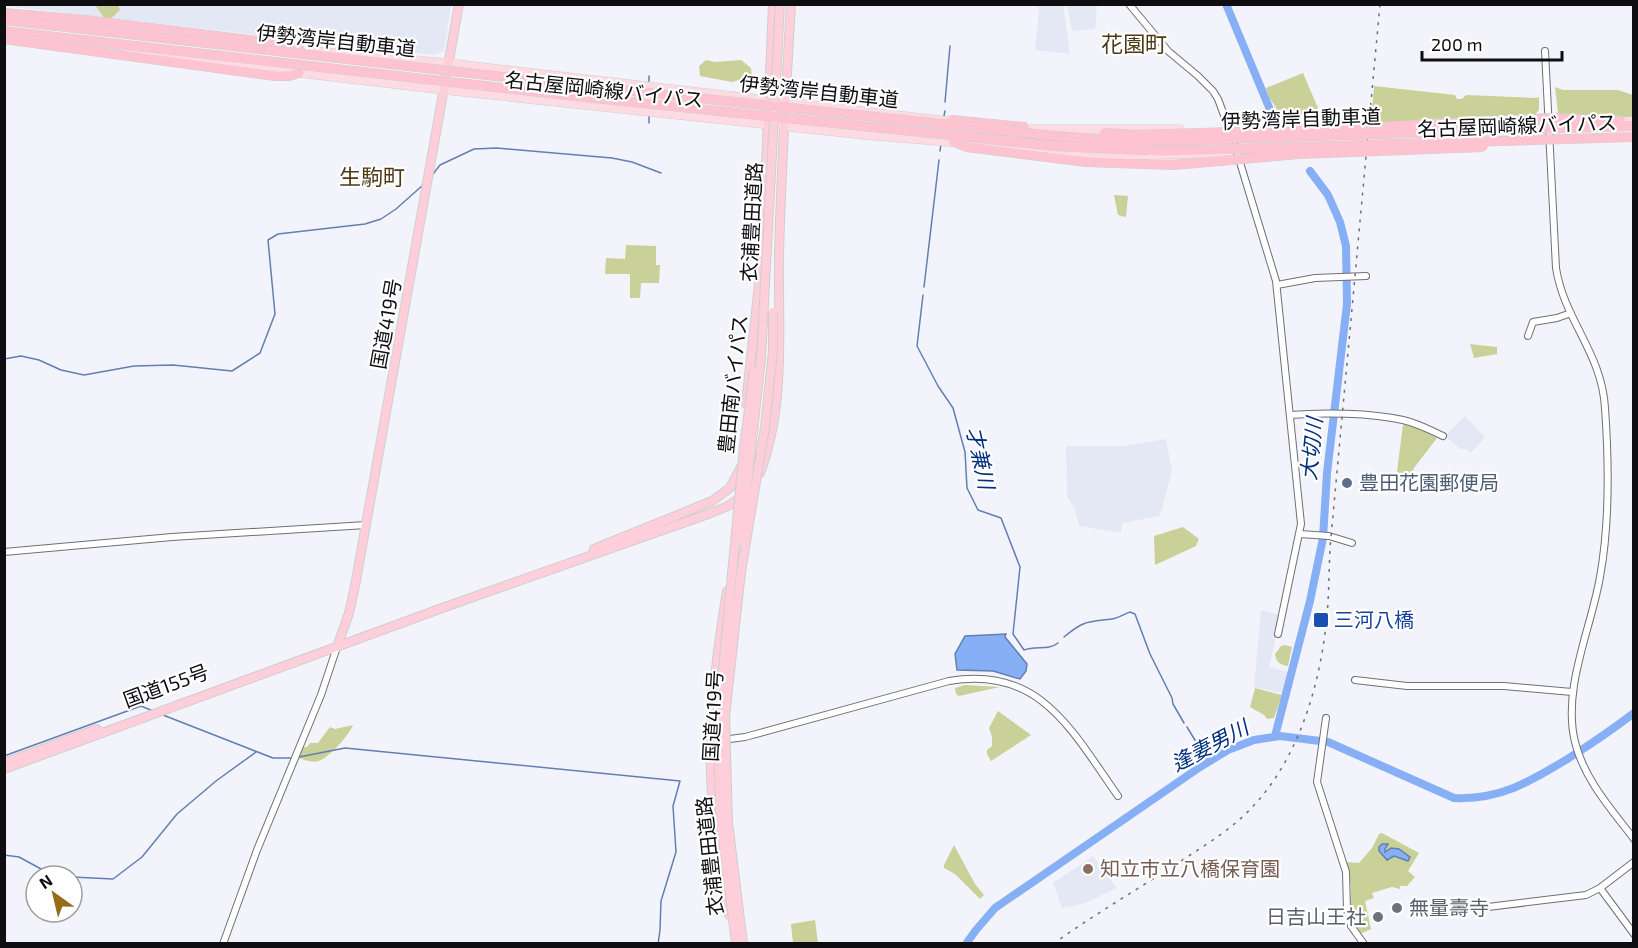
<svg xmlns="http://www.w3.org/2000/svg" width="1638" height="948" font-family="'Exo 2','Noto Sans JP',sans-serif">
<rect width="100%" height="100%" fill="#f3f4fb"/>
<path fill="#e4e7f4" d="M5 4 451 5 444 51 434 55 5 6Z
M1036 5H1063L1070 54 1035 50 1039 10Z
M1067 5H1097L1095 29 1072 31Z
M1465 416 1485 437 1471 453 1464 448 1461 450 1445 436Z
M1166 439 1172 471 1160 516 1122 523 1121 533 1079 526 1075 509 1067 496 1066 446H1123Z
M1261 610 1281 615 1269 667 1288 672 1282 693 1254 687Z
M1093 856 1117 888 1085 903 1062 908 1053 883Z"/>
<path fill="#c9d198" d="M95 5H118L120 10 107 22Z
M706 60 715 62 741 60 751 68 752 77 747 82 739 80 732 82 700 76 699 66Z
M1303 73 1318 108 1314 115 1281 116 1269 97 1266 88Z
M1374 86 1455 95 1457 99H1462L1466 95 1535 98 1539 97V110L1532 118 1423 119 1404 123 1371 125Z
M1555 87 1563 90H1618L1633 95V121L1563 120 1558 113Z
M1114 195 1128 196 1126 217 1118 215Z
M626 245 656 246V265H660L659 283H641L640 298H630V274H605L606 258 625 259Z
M1470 344 1497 347V354L1474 358Z
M1403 424 1421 429 1437 438 1414 468 1409 479 1396 480Z
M1183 527 1199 539 1196 546 1155 565 1154 536Z
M1285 645 1292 647 1288 666C1280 665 1276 662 1275 654L1281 646Z
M965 685 1000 687 959 696 956 694 955 688Z
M1255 688 1282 695 1274 718 1267 719 1264 715 1250 707Z
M998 711 1031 735 991 761 987 754V750L992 746V737L989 728Z
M353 725C349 735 330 757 319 761 312 763 305 760 299 758L303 747H307L310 743H318L330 727 335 729Z
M1382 833 1419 853 1408 871 1415 877 1407 886H1400V889L1392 887 1372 893 1374 898 1365 901 1371 929 1360 934C1347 921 1351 903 1351 887 1350 879 1348 870 1346 862L1359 863 1372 848 1379 834Z
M954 845 975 884 984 895 980 899 955 874 944 868V865Z
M815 920 818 943H793L791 924Z"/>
<path fill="#86aff5" stroke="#627fb1" stroke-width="1.5" d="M1006 634 1005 637 1027 664 1026 671 1020 679 993 671 957 670 955 654 965 636Z
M1382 844H1388L1385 849V852L1391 848 1399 849 1410 857 1408 861 1394 856 1387 860 1379 851V847Z"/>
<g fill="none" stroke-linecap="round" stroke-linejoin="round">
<path stroke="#627fb1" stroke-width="1.5" d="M649 76V84
M945 102 950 46
M649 116V123
M944 116 945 111
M940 151 941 144
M433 174 440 165 474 149 497 148 612 158 632 162 661 173
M924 287 939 160
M923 295 917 346 938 386 953 408 965 452 967 488 978 510 1001 518 1020 567 1013 634 1024 650C1036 645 1048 651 1058 643
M4 359 21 356 39 360 61 370 84 375 134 366 173 365 232 371 260 353 275 314 268 240 278 234 365 224 381 219 396 209 423 185
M1064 637C1084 620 1088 622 1112 619 1119 618 1124 614 1130 612L1135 614 1150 654 1172 698 1173 704 1184 723
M163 715 273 758H291
M1187 727 1201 750
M1204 754 1207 762
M4 756 141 706 153 711
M299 757 345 748 680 781 673 806 676 852 661 901 660 930 658 944
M4 855 19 857 54 876
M72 877 113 879 142 857 177 814 216 781 256 752"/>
<path stroke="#86aff5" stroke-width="8" d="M1226 4 1271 112
M1275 736 1310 601 1323 538 1327 473 1347 304 1346 246 1340 222 1328 195 1310 171
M966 944 976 930 995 908 1200 767 1228 750 1254 740 1280 736 1328 742 1454 798C1501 800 1531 781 1569 758 1591 744 1613 729 1634 713"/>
<defs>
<path id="tertiary" d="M1129 4 1168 51 1198 76 1213 91 1218 99 1231 134
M1545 51 1556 268C1564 320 1602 353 1605 408 1609 464 1610 522 1600 577 1591 629 1562 689 1575 742 1584 779 1611 809 1634 839
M1235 146 1276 281 1301 524 1278 634
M1277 285 1315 278 1366 276
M1528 336 1533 322 1557 318 1571 313
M1290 415C1323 412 1371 413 1403 420 1417 423 1430 430 1443 436
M1300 534 1329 536 1352 543
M4 552 172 537 366 525
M1355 680 1407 686H1504L1572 692
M1326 718 1317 782 1346 872 1347 910 1351 926 1364 944
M722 740 745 737 949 681C1040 665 1072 731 1118 796
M1600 888 1634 934
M1488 907 1586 895 1600 888 1634 862
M223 944 257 850 321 695 337 647"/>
<path id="primary" d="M128 49 299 73 444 90 864 135 1108 155H1151
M313 51 448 63 957 122
M1617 121H1634
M1021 129H1180
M1153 160 1207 158"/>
<path id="trunk" d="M746 404 762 256 773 4
M760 473C786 405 778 327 779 256 781 172 786 88 791 4
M594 549 712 501 730 488 741 467
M727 591C717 652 709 712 711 774 712 821 721 868 729 915
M337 647 349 613 355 586 459 4
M4 763 97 729
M4 769 445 607 711 513 728 506 743 496"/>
<path id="motorway" d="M4 13 85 20 290 45 300 50
M4 39 275 76H289L299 73
M952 120 1024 127
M954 142 967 147 1086 162 1174 165"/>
</defs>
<use href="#tertiary" stroke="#6f7077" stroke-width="8"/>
<use href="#primary" stroke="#cfcfcf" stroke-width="9"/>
<use href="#trunk" stroke="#cfcfcf" stroke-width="10"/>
<use href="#motorway" stroke="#cfcfcf" stroke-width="10"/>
<use href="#tertiary" stroke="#fff" stroke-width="6"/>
<use href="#primary" stroke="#fedbe3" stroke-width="8"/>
<use href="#trunk" stroke="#fecfda" stroke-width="8"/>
<use href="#motorway" stroke="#fec3d1" stroke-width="9"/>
<path stroke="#6f6f74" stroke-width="1.5" stroke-dasharray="3 6" stroke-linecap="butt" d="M1053 944C1096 913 1142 887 1187 857 1204 846 1223 834 1239 820 1296 770 1320 689 1327 616 1329 593 1329 570 1330 548L1380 4"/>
<defs>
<path id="primary-bridge" d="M1151 155 1222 153"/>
<path id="trunk-bridge" d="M741 539 761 359 780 4
M736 944 720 814 718 721 744 448 754 371
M743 944 728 822 725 717 741 572 765 427 773 351V312"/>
<path id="motorway-bridge" d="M4 20 565 84 1055 136 1126 141H1164L1634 126
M4 31 565 95 1055 146 1163 151 1634 137
M1104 133 1136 135 1357 128 1551 118 1621 121
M1174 165 1299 154 1483 147"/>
</defs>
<use href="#primary-bridge" stroke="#cfcfcf" stroke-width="9" stroke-linecap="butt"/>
<use href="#trunk-bridge" stroke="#cfcfcf" stroke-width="10" stroke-linecap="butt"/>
<use href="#motorway-bridge" stroke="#cfcfcf" stroke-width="10" stroke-linecap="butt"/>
<use href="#primary-bridge" stroke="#fedbe3" stroke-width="8"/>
<use href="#trunk-bridge" stroke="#fecfda" stroke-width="8"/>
<use href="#motorway-bridge" stroke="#fec3d1" stroke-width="9"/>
</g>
<circle fill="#5c6f8a" stroke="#fff" stroke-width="2" cx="1347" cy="483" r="6"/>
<rect fill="#1a4fb4" stroke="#fff" stroke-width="2" x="1313" y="612" width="16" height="16" rx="3"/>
<circle fill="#8d6e63" stroke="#fff" stroke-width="2" cx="1088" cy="869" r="6"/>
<g fill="#6b7280" stroke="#fff" stroke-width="2">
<circle cx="1397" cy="908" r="6"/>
<circle cx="1378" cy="917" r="6"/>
</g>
<g text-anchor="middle" stroke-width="4.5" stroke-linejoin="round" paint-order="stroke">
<g font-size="20" fill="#0e0e11" stroke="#fff">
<text transform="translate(336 41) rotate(6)" y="7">伊勢湾岸自動車道</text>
<text transform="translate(604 90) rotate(6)" y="7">名古屋岡崎線バイパス</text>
<text transform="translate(819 92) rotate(6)" y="7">伊勢湾岸自動車道</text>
<text transform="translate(1301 119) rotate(-2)" y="7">伊勢湾岸自動車道</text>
<text transform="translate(1517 126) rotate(-2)" y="7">名古屋岡崎線バイパス</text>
<text transform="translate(752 222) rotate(-87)" y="7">衣浦豊田道路</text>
<text transform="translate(386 324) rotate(-80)" y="7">国道419号</text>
<text transform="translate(733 384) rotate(-84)" y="7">豊田南バイパス</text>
<text transform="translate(166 686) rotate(-20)" y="7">国道155号</text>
<text transform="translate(713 716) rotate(-87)" y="7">国道419号</text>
<text transform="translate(710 856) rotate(-96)" y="7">衣浦豊田道路</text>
</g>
<g font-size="20" fill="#4e5e75" stroke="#fff" text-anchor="start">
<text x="1359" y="490">豊田花園郵便局</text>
</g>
<g font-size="20" fill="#164399" stroke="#fff" text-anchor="start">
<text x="1334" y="627">三河八橋</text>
</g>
<g font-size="20" fill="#785e54" stroke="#fff" text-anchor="start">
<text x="1100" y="876">知立市立八橋保育園</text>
</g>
<g font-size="20" fill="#5b616d" stroke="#fff" text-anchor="start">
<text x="1409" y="915">無量壽寺</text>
<text x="1366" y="924" text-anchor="end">日吉山王社</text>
</g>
<g font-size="21" font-style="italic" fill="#02307f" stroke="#fff">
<text transform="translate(1312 449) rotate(-84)" y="7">大切川</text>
<text transform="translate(980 458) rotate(78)" y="7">才兼川</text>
<text transform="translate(1210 746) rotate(-28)" y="7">逢妻男川</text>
</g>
<g font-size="22" fill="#4e3914" stroke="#fff">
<text x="1134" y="52">花園町</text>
<text x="372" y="185">生駒町</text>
</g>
</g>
<rect width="1638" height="948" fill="none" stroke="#0e0e11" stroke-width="12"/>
<g transform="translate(54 894) rotate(326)"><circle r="28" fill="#ffffff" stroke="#9f9fa0" stroke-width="1.5"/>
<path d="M0-4.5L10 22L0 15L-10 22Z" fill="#976d19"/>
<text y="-9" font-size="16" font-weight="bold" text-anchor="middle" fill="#0e0e11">N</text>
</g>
<path d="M1422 51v9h140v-9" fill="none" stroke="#0e0e11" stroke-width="3"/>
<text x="1431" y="51" font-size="18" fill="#0e0e11" stroke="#ffffff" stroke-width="4.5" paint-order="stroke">200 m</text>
</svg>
